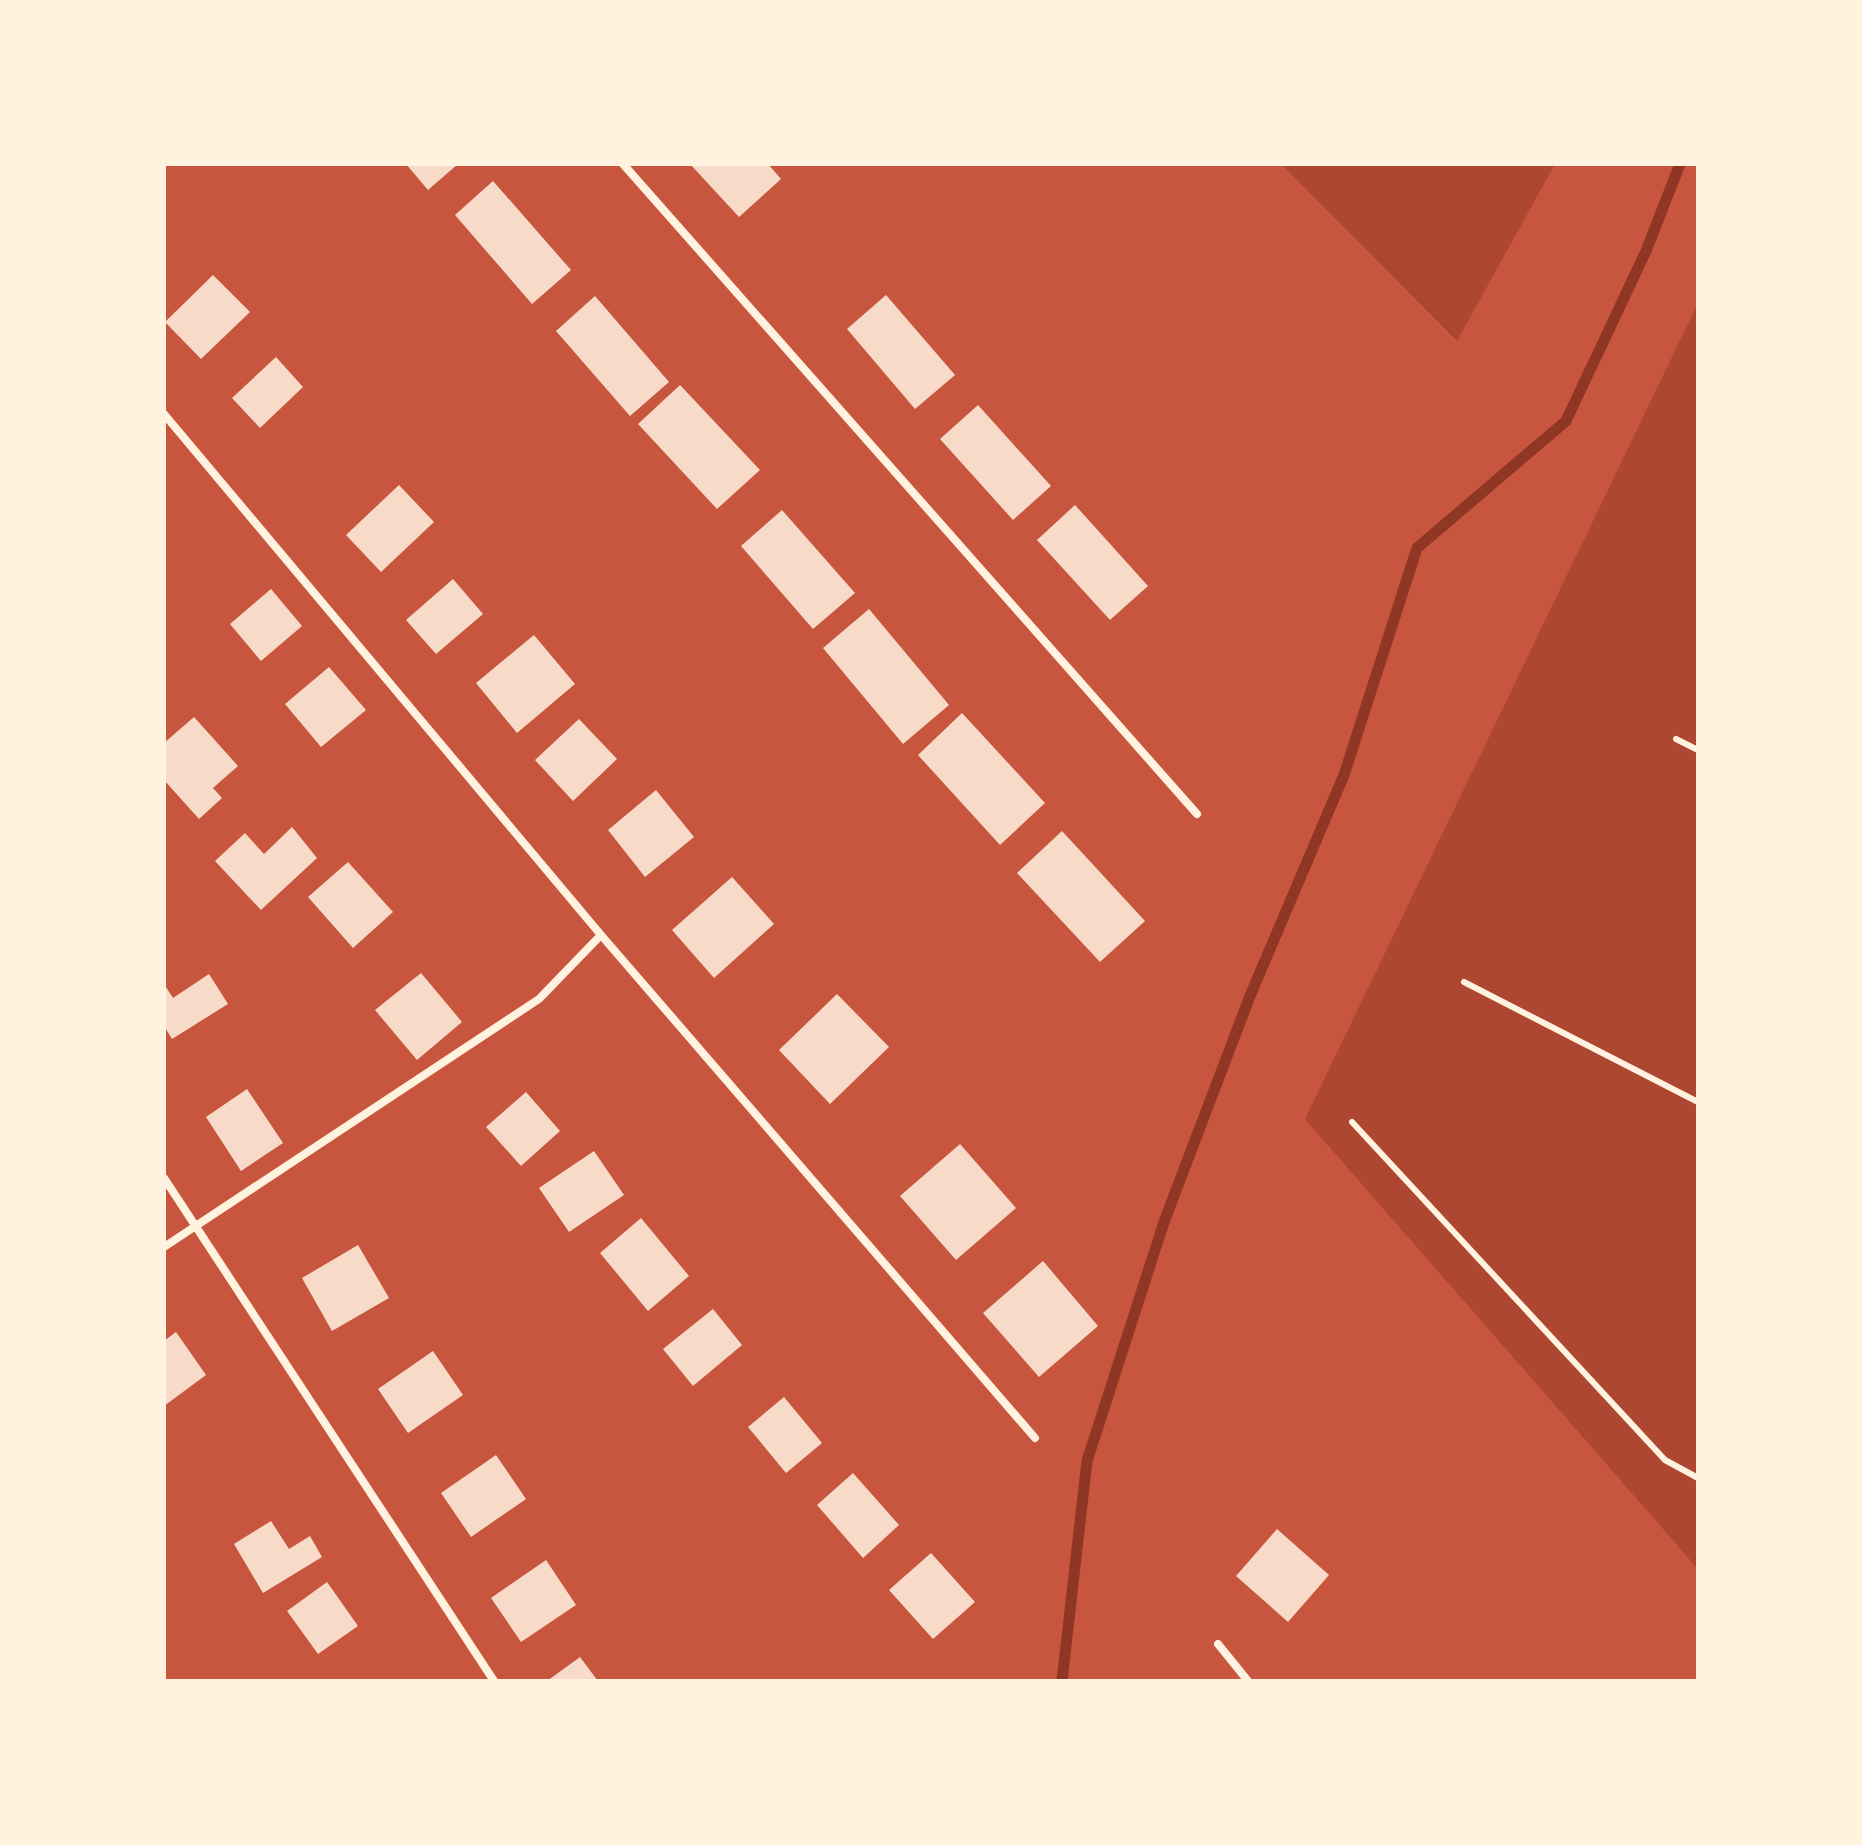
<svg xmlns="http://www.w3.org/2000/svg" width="1862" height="1845" font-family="Montserrat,sans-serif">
<rect width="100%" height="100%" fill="#c8553d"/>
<path fill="#ae4732" d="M1281 164H1555L1457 341Z
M1698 303V1569L1305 1119Z"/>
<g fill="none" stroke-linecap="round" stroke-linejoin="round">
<path stroke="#8f3625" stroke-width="11" d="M1062 1681 1087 1461 1164 1222 1250 996 1344 775 1417 548 1566 421 1646 251 1680 164"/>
</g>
<path fill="#f7dbc8" d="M406 164H458L428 190Z
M690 164H768L781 179 739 217Z
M493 181 571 270 532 304 455 215Z
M213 275 250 312 201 359 165 322Z
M886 295 955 375 915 409 847 329Z
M595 296 669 382 630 416 556 331Z
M276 357 303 387 260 428 232 398Z
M680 385 760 470 717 509 638 424Z
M978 405 1051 486 1013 520 940 439Z
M399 485 434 522 381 572 346 535Z
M1075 505 1148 586 1110 620 1037 540Z
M782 510 855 593 813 629 741 546Z
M453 579 483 614 436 654 406 620Z
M271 589 302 626 261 661 230 624Z
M869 609 949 705 903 744 823 648Z
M534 635 575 684 517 733 476 683Z
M329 667 366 710 321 747 285 704Z
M962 713 1045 803 1000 845 918 755Z
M194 717 238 766 213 788 222 798 199 819 164 780V743Z
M579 719 617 759 573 801 535 760Z
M656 790 694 837 645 877 608 830Z
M292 827 317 858 261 910 215 861 245 833 264 854Z
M1062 831 1145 921 1100 962 1017 873Z
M348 862 393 912 353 948 308 897Z
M732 877 774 924 714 978 672 930Z
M421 973 462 1022 417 1060 375 1010Z
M209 974 228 1004 172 1039 164 1026V984L173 998Z
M837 994 889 1047 830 1104 779 1050Z
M247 1089 283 1143 241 1171 206 1117Z
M526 1092 560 1131 521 1166 486 1127Z
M960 1144 1016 1208 956 1260 900 1196Z
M594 1151 624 1195 569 1232 539 1188Z
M641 1218 689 1276 648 1311 600 1253Z
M358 1245 389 1298 332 1331 302 1278Z
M1043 1261 1098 1326 1039 1377 983 1313Z
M713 1309 742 1345 693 1386 663 1349Z
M176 1332 206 1375 164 1406V1341Z
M433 1351 463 1395 408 1433 378 1389Z
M784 1397 822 1443 786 1473 748 1427Z
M496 1455 526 1499 471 1537 441 1493Z
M853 1473 899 1525 863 1558 817 1505Z
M271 1521 289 1549 310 1536 322 1557 263 1593 234 1544Z
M1277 1529 1329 1575 1288 1622 1236 1576Z
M931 1553 975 1602 933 1639 889 1590Z
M546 1560 576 1605 521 1642 491 1598Z
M327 1582 358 1626 318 1654 287 1611Z
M580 1657 598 1681H547Z"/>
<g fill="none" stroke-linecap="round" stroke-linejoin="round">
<path stroke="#fff3e0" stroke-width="6" d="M1676 739 1698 750
M1464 982 1698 1102
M1352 1122 1665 1460 1698 1478"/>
<path stroke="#fff3e0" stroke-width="8" d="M623 164 1197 814
M164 414 601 935 1035 1438
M164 1178 494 1681
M164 1247 539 999 601 935
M1218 1644 1248 1681"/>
</g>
<rect width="1862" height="1845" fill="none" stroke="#fff3e0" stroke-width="332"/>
</svg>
